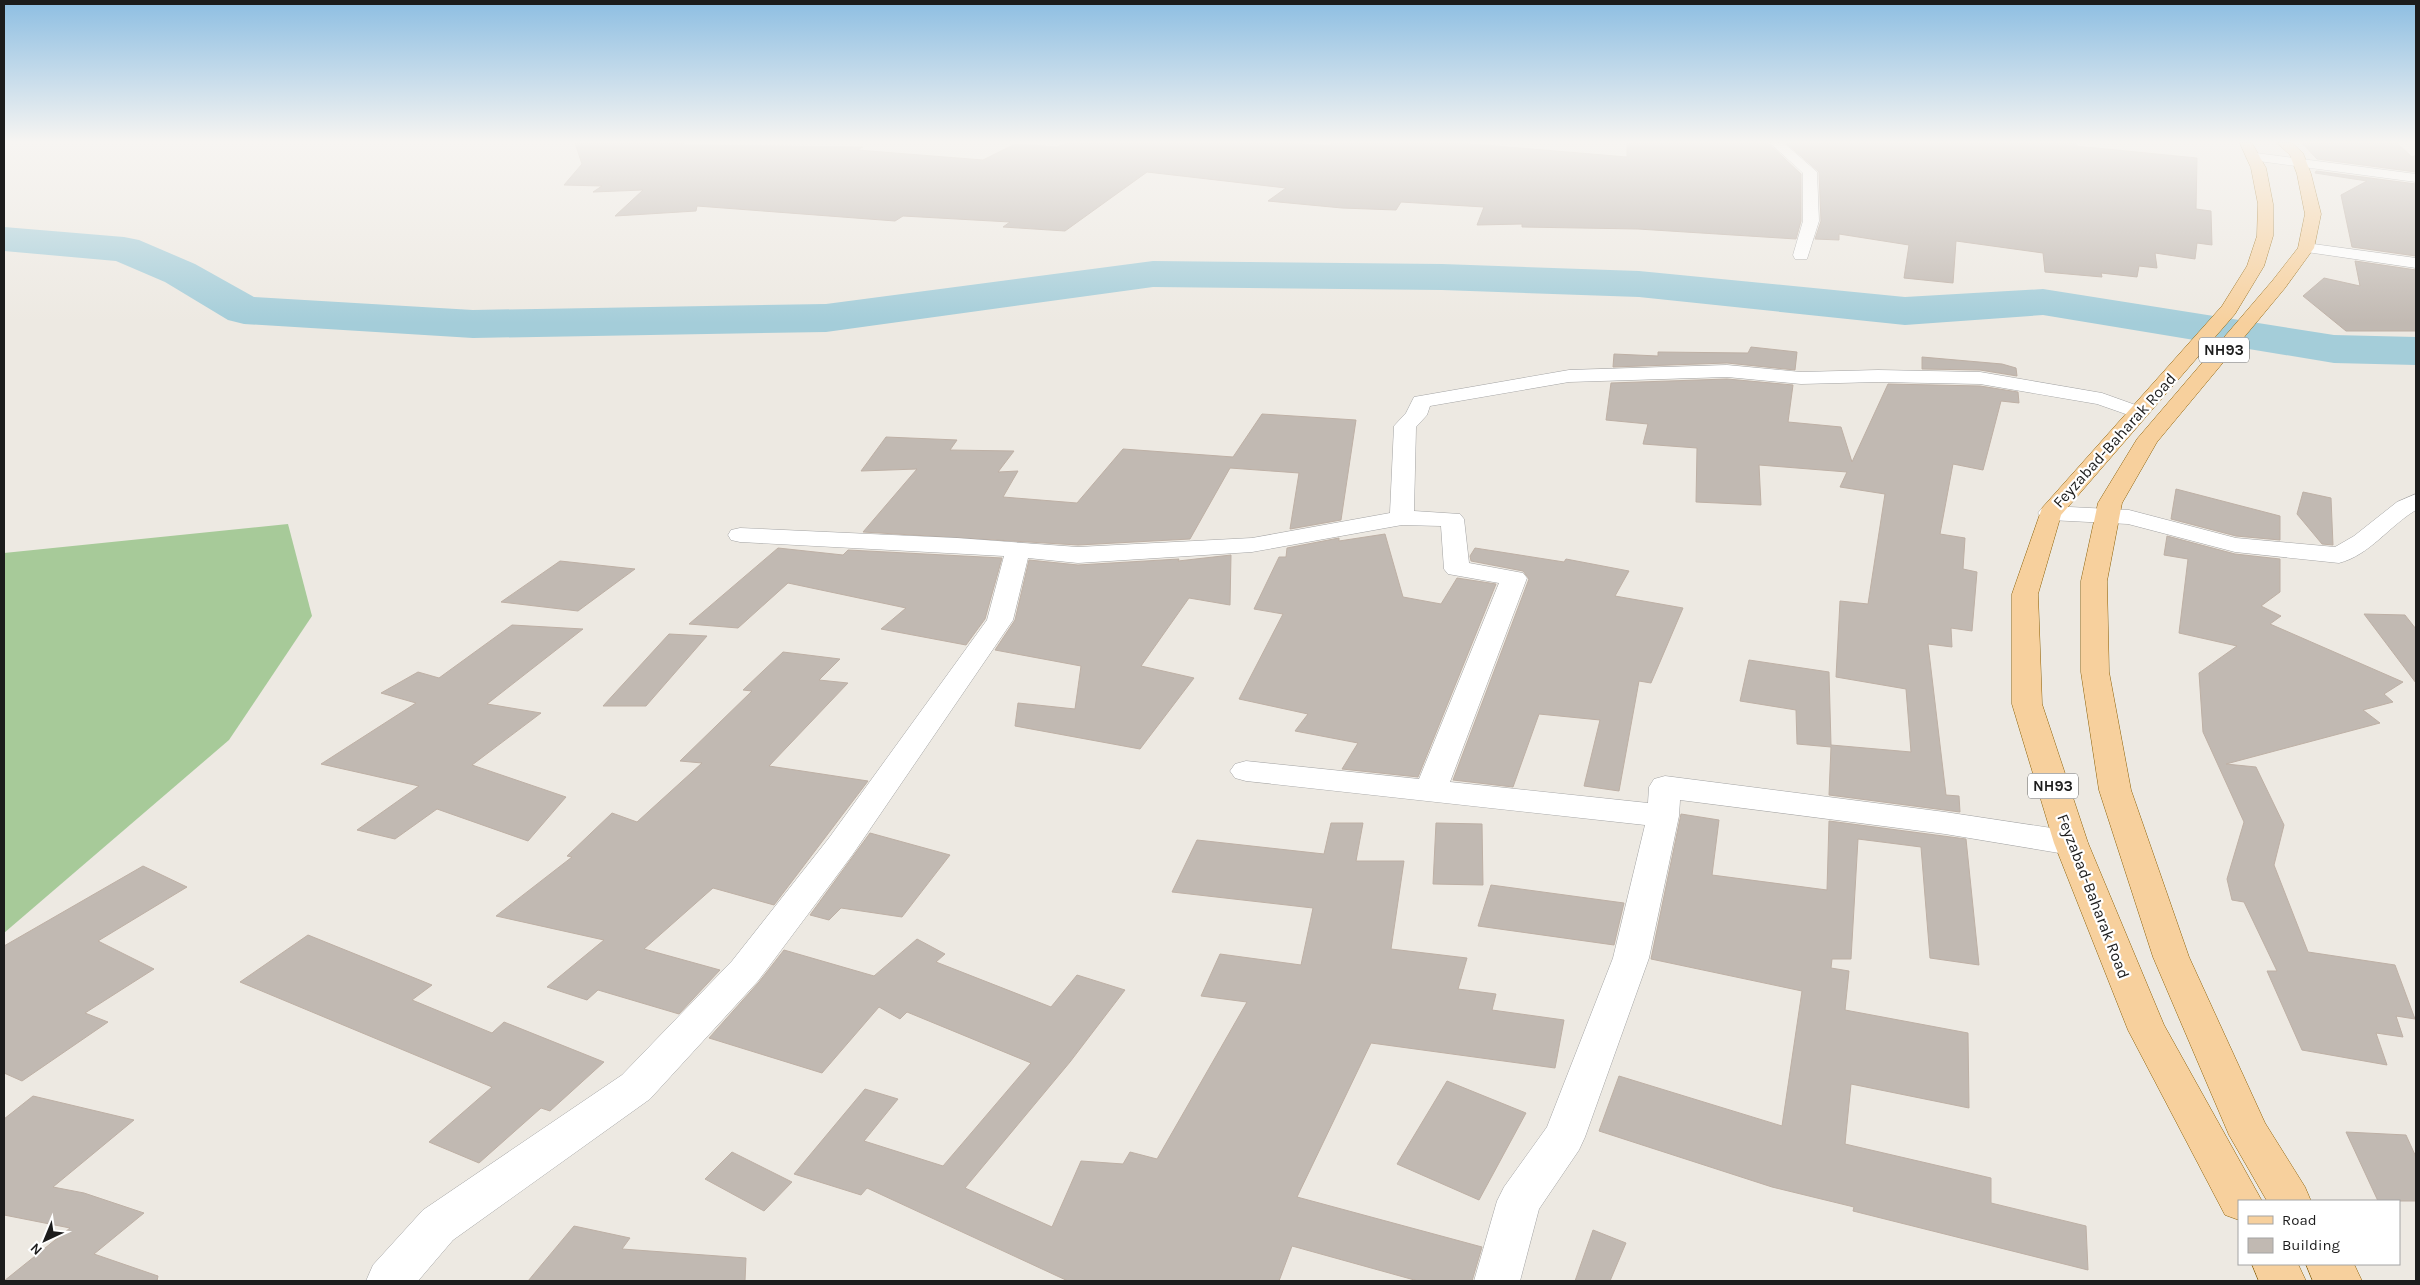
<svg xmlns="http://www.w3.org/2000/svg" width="2420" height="1285" font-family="Karla,sans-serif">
<rect width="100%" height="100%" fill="#ede9e2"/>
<path fill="#a7ca99" d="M288 524 312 616 229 740 4 933V553Z"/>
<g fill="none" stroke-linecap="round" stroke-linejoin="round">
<path fill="#a4cdd9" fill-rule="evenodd" d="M4 227 124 237 139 240 195 264 254 297 473 310 826 304 1153 261 1442 264 1639 271 1905 297 2043 289 2334 335 2416 337V365L2334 363 2043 315 1905 325 1639 297 1442 290 1153 287 826 332 473 338 244 324 228 320 165 282 116 261 4 251Z"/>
</g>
<path fill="#c1b9b2" stroke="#beb0a5" d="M575 143H685L681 145 863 147 857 150 983 160 1015 144 1057 147 1066 143H1293L1331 146V143H1460L1627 157V143H1768L1801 174V221L1796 239 1638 229 1522 227V224L1477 225 1484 207 1401 202 1396 210 1342 208 1268 201 1286 188 1147 172 1065 231 1003 227 1010 222 903 216 895 221 697 206 696 211 615 216 643 190 593 192 602 186 564 185 582 164Z
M1786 143H2076V146L2197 158 2196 209 2211 211 2212 245 2197 243 2195 259 2155 253 2157 268 2139 266 2137 277 2101 273 2102 277 2045 272 2043 253 1956 241 1953 283 1904 278 1909 245 1839 234V240L1815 239 1821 221 1819 172Z
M2302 143H2397L2412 157 2416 155V172L2317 159Z
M2316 171 2416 184V256L2352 247 2341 195 2367 181 2315 173Z
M2355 261 2416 270V331H2346L2303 296 2324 278 2360 286Z
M1751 347 1797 352 1795 370 1727 363 1613 367 1614 354 1658 356V352L1748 353Z
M1922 357 2002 364 2016 368 2017 376 1980 370 1922 369Z
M1727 379 1793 385 1788 422 1841 427 1852 462 1888 384 1980 386 2018 392 2019 403 2001 401 1983 470 1953 464 1940 534 1965 538 1963 569 1977 572 1972 631 1951 628 1952 647 1928 644 1946 795 1959 796 1960 812 1829 795 1831 747 1797 744 1796 710 1740 701 1749 660 1829 672 1831 745 1911 752 1906 689 1836 677 1840 601 1868 604 1885 494 1840 487 1847 472 1759 465 1761 505 1696 502 1697 448 1643 444 1648 424 1606 420 1611 383Z
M1262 414 1356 420 1341 520 1290 529 1299 473 1230 468 1190 539 1078 545 863 532 917 469 861 471 886 437 957 440 950 450 1014 451 998 472 1018 471 1003 497 1077 503 1123 449 1233 457Z
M2176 489 2280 516V540L2236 536 2171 519Z
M2303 492 2331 498 2333 545 2322 544 2297 514Z
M1385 534 1403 597 1441 604 1457 578 1496 584 1418 777 1342 769 1358 743 1295 731 1308 714 1239 699 1283 614 1254 609 1279 557H1286L1287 548 1339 538V541Z
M2167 536 2235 554 2280 559V592L2261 606 2281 616 2270 624 2403 682 2384 694 2393 702 2363 710 2380 723 2226 764 2256 767 2284 825 2274 865 2308 952 2395 965 2415 1019 2396 1016 2403 1037 2376 1033 2387 1065 2302 1050 2267 971H2277L2244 902 2232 900 2227 879 2244 822 2203 732 2199 673 2237 646 2179 633 2188 559 2164 555Z
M778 548 843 555 848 550 1002 558 985 619 966 645 881 629 906 608 788 583 738 628 689 624Z
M1475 548 1564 562 1566 559 1629 571 1615 596 1683 608 1651 683 1639 681 1619 791 1584 786 1600 720 1539 714 1513 787 1453 780 1529 579 1523 571 1471 561 1470 556Z
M1231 555 1230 605 1189 598 1141 666 1194 678 1140 749 1015 726 1018 703 1075 709 1081 666 995 650 1015 620 1029 560 1078 565 1179 559 1178 561Z
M560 561 635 569 578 611 501 602Z
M2364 614 2405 615 2416 629V683Z
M512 625 583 629 487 704 541 713 472 765 566 797 528 841 437 809 395 839 357 830 419 786 321 764 416 703 381 693 418 672 439 678Z
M669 634 707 636 646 706H603Z
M783 652 840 659 819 680 848 683 769 766 868 781 774 905 713 888 644 949 720 970 679 1014 598 990 587 1000 547 987 604 940 496 916 572 857 567 856 612 813 637 822 702 763 680 761 752 691 743 690Z
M1681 814 1719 820 1712 875 1827 890 1829 821 1966 839 1979 965 1930 958 1921 847 1858 839 1851 959H1832L1831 968 1849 971 1845 1010 1968 1033 1969 1108 1851 1084 1845 1144 1991 1178V1203L2086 1226 2088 1270 1853 1211 1854 1207 1772 1187 1599 1131 1619 1076 1782 1126 1802 991 1651 959Z
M1331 823H1363L1356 861H1404L1391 949 1467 958 1458 989 1496 994 1492 1010 1564 1020 1555 1068 1371 1043 1297 1197 1482 1247 1472 1281H1418L1292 1246 1279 1281H1068L867 1188 861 1195 794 1174 865 1089 898 1099 864 1141 943 1166 1031 1063 907 1012 900 1019 879 1007 822 1073 709 1038 759 982 784 950 874 976 917 939 945 954 936 962 1051 1007 1077 975 1125 990 1070 1062 965 1188 1052 1227 1081 1161 1123 1164 1130 1152 1157 1159 1247 1002 1201 996 1220 954 1301 965 1313 908 1172 892 1197 840 1324 854Z
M1436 823 1482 824 1483 885 1433 884Z
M870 833 950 855 902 917 841 908 829 920 810 915Z
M143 866 187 887 98 941 154 969 85 1013 108 1022 22 1081 4 1073V946Z
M1491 885 1624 903 1614 945 1478 926Z
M308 935 432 985 412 1000 492 1033 504 1022 604 1062 550 1111 541 1108 479 1163 429 1142 492 1087 240 982Z
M1447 1081 1526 1113 1479 1200 1397 1164Z
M33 1096 134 1120 53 1187 84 1193 144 1213 94 1254 158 1276 157 1281H4L70 1228 4 1215V1119Z
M2346 1132 2406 1135 2416 1157V1201H2378Z
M732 1152 792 1182 764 1211 705 1179Z
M574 1226 630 1238 622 1249 746 1258 745 1281H528Z
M1593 1230 1626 1243 1610 1281H1575Z"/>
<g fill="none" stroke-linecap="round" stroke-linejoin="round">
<defs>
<path id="minor" d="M1770 143H1784L1817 172 1819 221 1807 259H1795L1793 255 1803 221V173Z
M2306 243 2416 258V268L2300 251 2298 248 2300 245Z
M1727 365 1801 372 1878 370 1980 372 2102 393 2144 408 2148 412 2144 416 2137 418 2097 404 1980 384 1878 382 1801 384 1727 377 1569 382 1430 406 1427 415 1416 427 1414 511 1460 514 1464 519 1469 563 1523 573 1527 578 1450 782 1648 803 1649 787 1654 779 1665 776 1945 812 2071 831 2083 835 2088 843 2083 851 2071 855 1945 834 1680 800 1679 816 1649 958 1585 1137 1579 1150 1539 1209 1520 1281H1474L1497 1201 1504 1187 1547 1127 1613 958 1645 825 1246 781 1235 778 1230 771 1235 764 1246 761 1419 779 1499 583 1448 574 1444 569 1441 526 1402 525 1252 552 1078 563 1028 558 1013 620 853 854 758 981 650 1099 453 1240 418 1281H366L373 1265 423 1210 622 1075 732 961 829 838 987 620 1004 556 740 542 731 540 728 535 731 530 740 528 957 538 1078 547 1252 538 1390 513 1394 426 1406 413 1414 397 1569 370Z
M2416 494V510C2389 526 2370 555 2339 563L2235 552 2128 524 2050 520 2042 518 2038 513 2042 508 2050 506 2129 510 2236 538 2335 547 2354 536 2397 502Z"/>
<path id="tertiary" d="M2256 153 2416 174V182L2251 160 2249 157Z"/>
<path id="primary" d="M2240 143H2252L2266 168 2273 204V236L2264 266 2235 314 2061 515 2038 594 2042 704 2088 843 2164 1025 2262 1201H2239V1220L2225 1215 2128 1030 2054 843 2012 704V594L2042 508 2222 306 2247 266 2257 236 2258 204 2251 168Z
M2277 143H2292L2303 153 2311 174 2321 214 2314 248 2285 288 2157 442 2122 503 2107 581 2109 672 2131 790 2189 957 2265 1123 2305 1187 2311 1201H2267L2229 1135 2153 957 2099 790 2081 672V581L2098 503 2137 439 2273 280 2298 248 2305 214 2297 174 2290 155Z
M2252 1264H2298L2306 1281H2259Z
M2306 1264H2354L2362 1281H2313Z"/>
</defs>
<use href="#minor" stroke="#a3a3a3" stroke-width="1"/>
<use href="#tertiary" stroke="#a3a3a3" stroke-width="1"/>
<use href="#primary" stroke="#8d6107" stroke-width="1"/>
<use href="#minor" fill="#fff" fill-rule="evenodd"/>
<use href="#tertiary" fill="#fff" fill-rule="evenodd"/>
<use href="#primary" fill="#f7d09d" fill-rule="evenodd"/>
</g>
<linearGradient id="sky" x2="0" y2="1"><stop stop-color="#8dbee2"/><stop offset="0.44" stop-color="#f7f5f2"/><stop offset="1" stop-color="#f7f5f2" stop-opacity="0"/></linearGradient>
<rect width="2420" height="323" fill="url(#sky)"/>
<g text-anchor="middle" stroke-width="4.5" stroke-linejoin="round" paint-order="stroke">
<g fill="#fff" stroke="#606060" stroke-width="1">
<rect x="2199" y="337.5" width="50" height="25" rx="4"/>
<rect x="2028" y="773.5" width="50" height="25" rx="4"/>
</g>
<g font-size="15" font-weight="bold" fill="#1c1c1c">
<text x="2224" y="355">NH93</text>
<text x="2053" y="791">NH93</text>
</g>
<g font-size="16" fill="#1c1c1c" stroke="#fff">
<text transform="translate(2114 440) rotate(-48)" y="6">Feyzabad-Baharak Road</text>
<text transform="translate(2094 896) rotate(69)" y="6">Feyzabad-Baharak Road</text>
</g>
</g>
<rect width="2420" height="1285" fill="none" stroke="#1c1c1c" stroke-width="10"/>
<rect x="2238" y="1200" width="162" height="65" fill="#ffffff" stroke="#a4a4a4"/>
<rect x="2248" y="1216" width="25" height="8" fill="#f7d09d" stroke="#a4a4a4"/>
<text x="2282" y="1225" font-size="15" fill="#1c1c1c">Road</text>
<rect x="2248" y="1238" width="25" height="15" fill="#c1b9b2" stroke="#a4a4a4"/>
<text x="2282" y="1250" font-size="15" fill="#1c1c1c">Building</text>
<g transform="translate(45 1240) rotate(224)" stroke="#ffffff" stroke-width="4" paint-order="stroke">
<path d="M0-4L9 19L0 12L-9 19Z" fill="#1c1c1c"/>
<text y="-8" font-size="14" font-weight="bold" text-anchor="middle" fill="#1c1c1c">N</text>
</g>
</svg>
